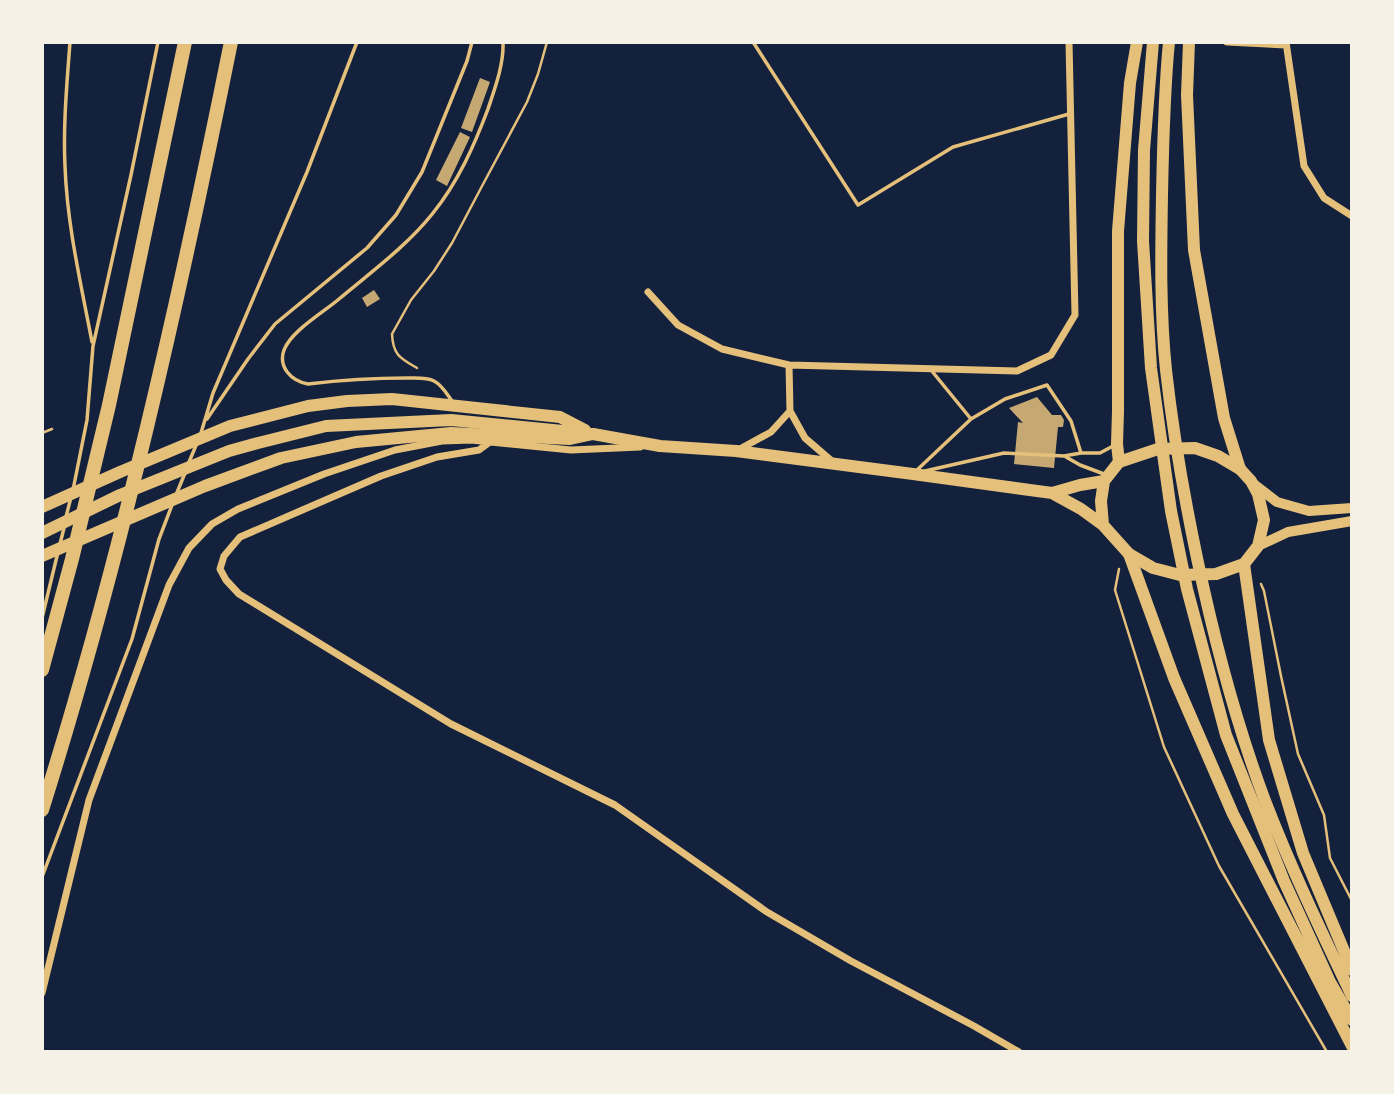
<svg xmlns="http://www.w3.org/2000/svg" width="1394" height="1094" font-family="'Titillium Web',sans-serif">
<rect width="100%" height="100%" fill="#14213d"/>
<path fill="#c6a872" d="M480 78 490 82 472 132 461 128Z
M460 132 470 137 447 186 436 180Z
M374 290 380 299 367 307 362 298Z
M1037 397 1052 415H1061L1064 420 1063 427H1058L1054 468 1014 464 1018 422 1023 423 1009 408Z"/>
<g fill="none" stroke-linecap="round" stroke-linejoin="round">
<path stroke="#e5c07b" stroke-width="2.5" d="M417 368C400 358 393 355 392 334L411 300 434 271 452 243 481 188 527 102 538 74 547 42
M42 433 52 429
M1119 569 1115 590 1164 747 1219 866 1327 1052
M1261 584 1264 591 1281 676 1298 754 1324 815 1330 858 1352 901"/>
<path stroke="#e5c07b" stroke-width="3.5" d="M70 42C67 83 63 125 65 166 67 225 81 284 92 342
M753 42 858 205 953 147 1069 114
M931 370 971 419
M452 401C447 394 442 385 434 381 427 377 416 378 407 378 374 378 341 380 308 384 291 381 278 367 284 350 291 331 324 312 339 299 371 272 407 246 433 213 458 182 474 146 488 109 495 88 504 64 503 42
M207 419 248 359 275 324 367 248 396 215 422 172 467 61 472 42
M201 433 213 393 307 172 357 42
M1066 457 1080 465 1104 474
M189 462 197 443
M917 470 971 419 1005 399 1047 385 1071 421 1081 453
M925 471 1004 453 1064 456 1081 453H1100L1113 446
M73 490 87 420 93 346 131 175 158 42
M176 495 185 473
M66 517 71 497
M60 544 64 528
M42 618 58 552
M42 877 132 639 159 539 172 505"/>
<path stroke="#e5c07b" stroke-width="7" d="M1227 42 1286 45
M1286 42 1304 166 1324 198 1352 216
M648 292 678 325 722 349 789 365 1017 371 1051 355 1075 315 1069 42
M789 365 790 411 805 438 834 463
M490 442 479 450 437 457 381 476 240 537 224 556 220 569 226 580 239 594 451 724 615 805 767 912 851 961 974 1026 1019 1052
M738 450 771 432 790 411
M42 993 89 800 169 585 189 548 212 524 238 509 324 474 395 450 442 441 471 440 571 450 640 447"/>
<path stroke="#e5c07b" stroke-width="10" d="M1255 485 1277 502 1309 511 1352 508
M1258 546 1288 532 1352 521"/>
<path stroke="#e5c07b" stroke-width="12" d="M1052 493 1080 485 1104 481
M42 507 120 472 230 426 308 406 347 401 392 399 560 417 585 430
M42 533 120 495 229 451 258 443 326 426 451 420 593 434 660 446 736 451 913 474 1052 493 1081 509 1103 525 1129 554 1153 568 1180 575 1216 574 1244 564 1258 546 1264 520 1258 494 1251 481 1240 469 1218 456 1195 448 1158 449 1119 462 1104 481 1101 501 1103 525"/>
<path stroke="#e5c07b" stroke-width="12" d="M1153 42 1144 150 1143 241 1151 368 1171 511 1187 589 1226 735 1284 881 1330 982 1352 1020
M1169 42C1164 93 1163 144 1162 195 1161 254 1160 312 1166 370 1173 433 1184 496 1197 558 1214 639 1235 720 1264 798 1290 866 1321 931 1352 996
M1189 42 1187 95 1194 250 1224 418 1240 469
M1119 462 1117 444 1118 411V231L1130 83 1137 42
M1129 554 1174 678 1233 814 1352 1046
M42 556 205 486 281 458 356 442 451 433 570 439 593 434
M1244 564 1269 740 1303 853 1352 970"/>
<path stroke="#e5c07b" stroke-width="14" d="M42 670 72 559 109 405 185 42
M42 810C121 559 179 300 231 42"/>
</g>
<rect width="1394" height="1094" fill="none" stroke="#f6f1e7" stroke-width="88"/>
</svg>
